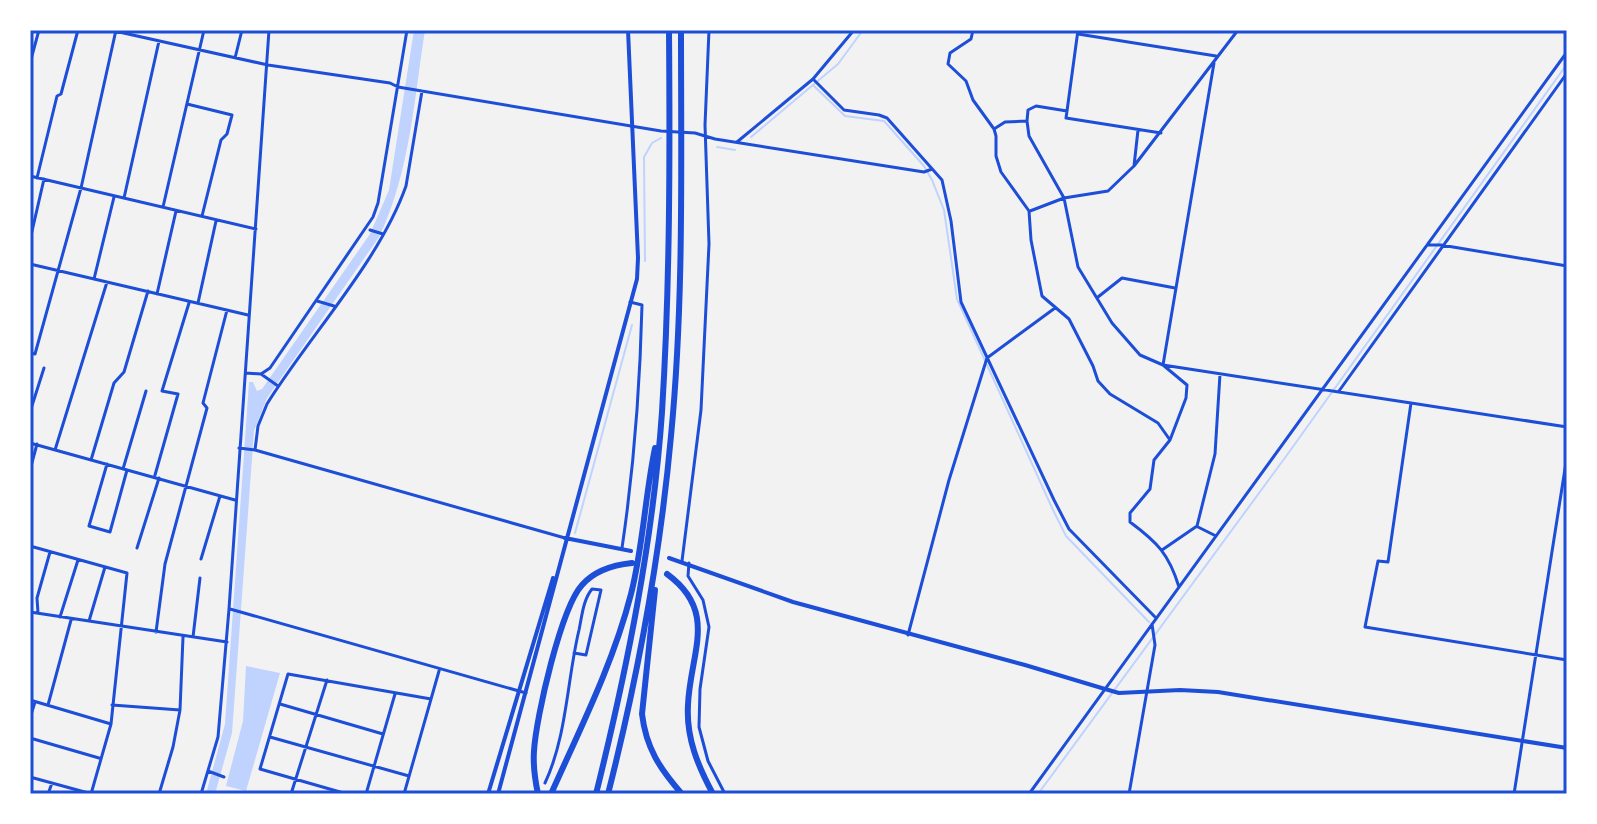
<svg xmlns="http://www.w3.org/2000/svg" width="1597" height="824" font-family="'Fira Sans Condensed',sans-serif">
<rect width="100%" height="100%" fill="#f2f2f2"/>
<path fill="#bfd3fe" d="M414 30H425C414 99 410 173 379 237L267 398 254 431 232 733 215 794H206L225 724 249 382H253L257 391 262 389 370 234 389 190Z
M246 666 280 673 246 791 226 786 243 721Z"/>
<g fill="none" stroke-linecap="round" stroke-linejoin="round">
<path stroke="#bfd3fe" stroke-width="2" d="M814 86 845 116 884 121 924 166 932 180 944 210 957 299 1053 510 1066 536 1149 622
M751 137 838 64 863 30
M717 147 735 150
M645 261 644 157 652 143 661 138
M575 533 632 325
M1038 794 1287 455 1567 64"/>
<path stroke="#1d4ed8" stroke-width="3" d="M110 30 268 65 390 83 398 87 661 131 695 133 715 139 924 172 932 169
M973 30 971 39 950 53 948 64 966 81 973 100 994 129 996 136V156L1001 172 1029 211 1031 240 1042 296 1069 319 1093 366 1098 381 1110 394 1158 423 1170 440 1154 460 1150 489 1130 513V522C1157 542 1169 554 1179 587
M1078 34 1216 56
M235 58 242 30
M30 63 39 30
M1214 63 1163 365 1411 403 1388 562 1378 561 1365 627 1567 660
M813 79 844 110 879 115 887 118 942 180 951 221 961 302 1054 500 1069 529 1156 618
M187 104 232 115 227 134 221 140 202 216
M1067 111 1078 30
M1027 121 1029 136 1064 198 1078 267 1112 323 1140 355 1163 365 1187 385 1186 398 1170 440
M994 129 1005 122 1027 121 1028 110 1036 106 1067 111 1066 118 1161 133
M737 142 813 79 854 30
M1134 166 1138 130
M30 176 256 229
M37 178 57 96 61 94 78 30
M124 198 159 41
M163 207 204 30
M1030 211 1064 198 1108 191 1134 166 1238 30
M370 230 383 234
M30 240 44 179
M1427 245H1441L1567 266
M30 264 248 315
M94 279 114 197
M157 294 176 211
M1098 297 1122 278 1175 288
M317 301 334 306
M198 303 216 221
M30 353 35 354 81 188 116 30
M246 373 261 374 270 368 373 217 378 203 407 30
M261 374 278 386
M1339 391 1567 73
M1411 403 1567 427
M30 412 44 368
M30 443 235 500
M239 448 255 450 565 538
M55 450 107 282
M255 450 258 426 267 404C310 335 379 262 406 186L422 91
M91 460 114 383 124 372 148 291
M107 464 89 526 110 532 127 470
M123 469 146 391
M30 470 37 444
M155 475 178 394 162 391 189 303
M1198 527 1216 536
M30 546 127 573 111 724 91 794
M137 548 159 478
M622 548C634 467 640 387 642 305L630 302
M1162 550 1197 526 1215 454 1220 374
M201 559 220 496
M682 561 701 410 709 244 705 125 709 30
M689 563 688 576 703 600 709 627 700 689 699 727 708 761 725 794
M230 609 526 693
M30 612 227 642
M38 613 37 598 50 552
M60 617 78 560
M89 621 105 567
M156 632 165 564 207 408 203 403 227 310
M908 635 949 480 987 358 1055 308
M193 637 200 578
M30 700 111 724
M280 704 383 734
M48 705 71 620
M112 705 180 710
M30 718 35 702
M270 737 409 776
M30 738 99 758
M208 771 224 777
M30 777 92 794
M545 783C567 736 567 680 579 630 582 616 583 600 592 589L601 590 586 655 574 653
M48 794 52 783
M159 794 173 747 180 710 183 637
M201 794 218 737 229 609 269 30
M291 794 327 680
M347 794 260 769 288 674 431 699
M366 794 395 694
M404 794 439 671
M1029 794 1567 52
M1129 794 1155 645 1152 624
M1514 794 1567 456"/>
<path stroke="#1d4ed8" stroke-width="4" d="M565 538 631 551
M669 558 793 602 1025 665 1105 689 1119 693 1180 690 1218 692 1567 748
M488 794 553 578
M498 794 637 279 638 258 628 30"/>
<path stroke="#1d4ed8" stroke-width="6" d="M667 574C719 612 690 653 688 705 686 738 698 766 713 794
M655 590 642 714C646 748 660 769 682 794
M538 794C535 780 533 765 534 751 536 717 561 608 582 585 595 570 613 565 632 563
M551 794C580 729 613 664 631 594 643 547 645 496 655 448
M596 794C627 669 653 541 662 412 670 285 670 157 669 30
M608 794C638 676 660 557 671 436 684 301 681 165 681 30"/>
</g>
<rect width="1597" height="824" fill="none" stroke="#ffffff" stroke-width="64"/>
<rect x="32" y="32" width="1533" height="760" fill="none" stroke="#1d4ed8" stroke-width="3"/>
</svg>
